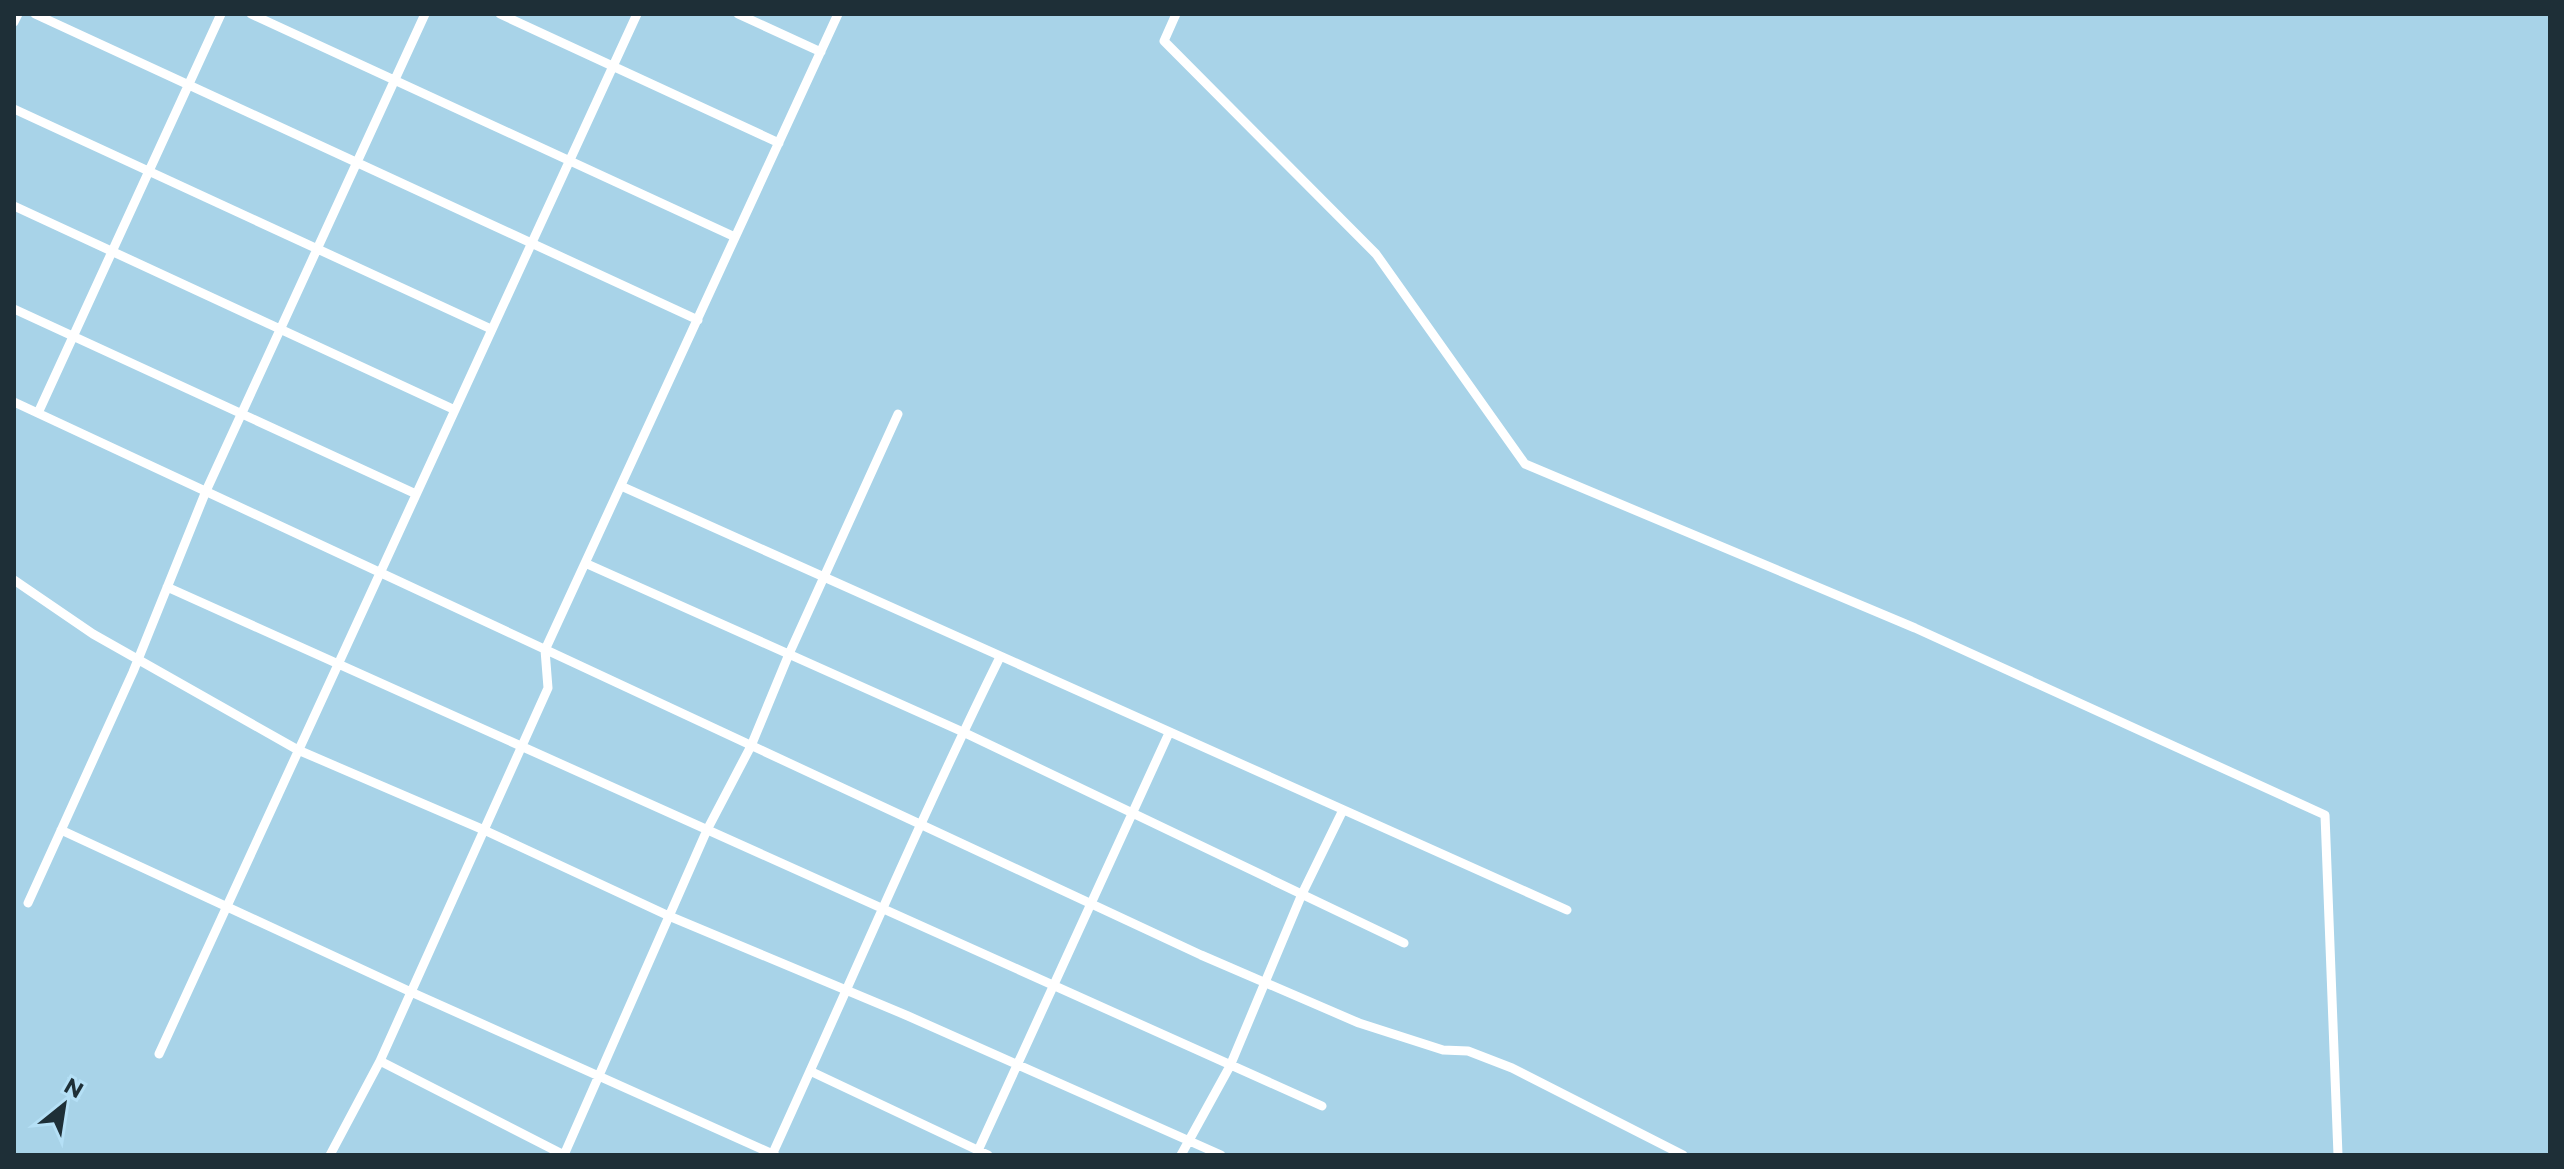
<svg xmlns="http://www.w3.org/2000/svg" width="2564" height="1169" font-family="Montserrat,sans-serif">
<rect width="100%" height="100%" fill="#a8d3e8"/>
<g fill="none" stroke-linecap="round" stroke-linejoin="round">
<path stroke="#fff" stroke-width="9" d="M35 14 698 320
M251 14 735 237
M500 14 779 143
M738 14 821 52
M1176 14 1164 41 1376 254 1525 464 1915 628 2325 815 2338 1155
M14 22 18 14
M14 109 491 329
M14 206 455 410
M14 309 416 494
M14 402 1201 955 1359 1023 1443 1050 1468 1051 1512 1068 1683 1155
M38 413 221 14
M621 486 1567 910
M585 563 963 732 1404 943
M14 580 93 634 298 750 484 830 669 916 908 1016 1221 1155
M167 587 1322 1106
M61 830 411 992 775 1155
M28 903 133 672 206 491 425 14
M159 1054 637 14
M380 1061 564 1155
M810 1071 988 1155
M330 1155 380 1061 548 688 545 650 838 14
M564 1155 707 830 751 746 789 654 898 414
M772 1155C848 989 919 821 1000 657
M976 1155 1169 733
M1181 1155 1230 1066 1302 894 1343 810"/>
</g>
<rect width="2564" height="1169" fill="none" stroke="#1e2f37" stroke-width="32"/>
<g transform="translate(64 1105) rotate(30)" stroke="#b5e0f6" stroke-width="6" paint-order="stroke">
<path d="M0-6L14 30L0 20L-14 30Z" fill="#1e2f37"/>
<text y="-12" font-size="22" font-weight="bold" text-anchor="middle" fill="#1e2f37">N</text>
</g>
</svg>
